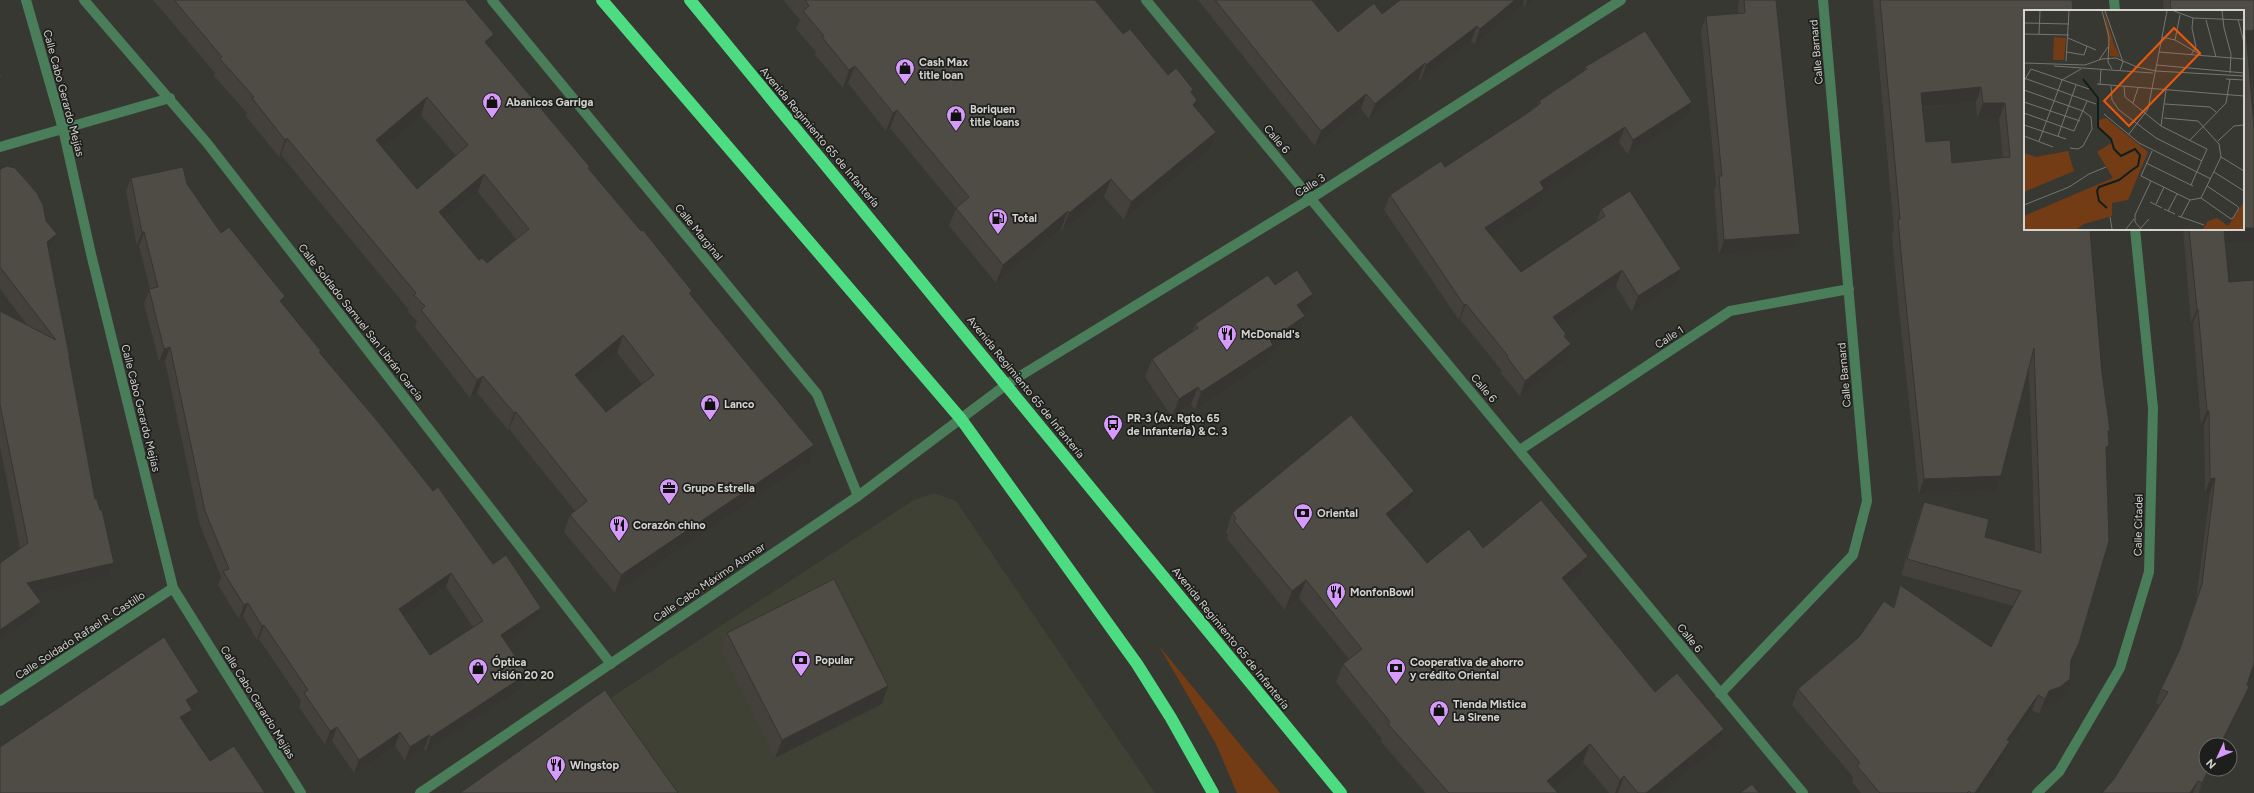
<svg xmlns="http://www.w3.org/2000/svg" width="2254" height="793" font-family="Figtree,sans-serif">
<rect width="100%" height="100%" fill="#373832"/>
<path fill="#3f4135" d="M934 493 956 501 1155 793H473L592 710 914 500Z"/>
<path fill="#743c15" d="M1159 646 1280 793H1237L1216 744Z"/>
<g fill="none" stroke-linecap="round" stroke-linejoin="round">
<path stroke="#4a7d59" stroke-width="10" d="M26 0 63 129 91 254 173 588 301 793
M84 0 207 143 611 664
M492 0 817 394 858 496
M1146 0 1803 793
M2114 0 2115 11
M0 147 170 98
M1520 450 1730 311 1849 289
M1720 694 1853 555 1867 501 1823 0
M0 701 173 588
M420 793 858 496 1007 384 1310 199 1621 0
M2037 793 2059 772 2120 668 2149 572 2153 408 2135 229"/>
<path stroke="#4ddc81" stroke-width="12" d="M602 0 961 419 1137 664 1171 718 1213 793
M690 0 1341 793"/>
</g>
<path fill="#44413c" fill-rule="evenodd" d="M153 0H472L470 5 489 47 589 169 692 291 690 295 808 462 615 593 564 532 570 515 575 511 509 429 508 430 477 393 470 398 415 327 417 321 408 312 409 310 281 155 279 157 246 116 247 113 214 76 215 73ZM421 115 456 156 417 189 382 147ZM478 192 516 239 487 263 479 260 445 219ZM617 353 642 384 606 412 581 382Z
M783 0H1095L1123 34 1168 75 1192 93 1195 107 1209 150 1124 220 1104 197 1062 231 1061 229 996 283 949 226 956 208 890 128 886 131 848 83 843 88 815 55 816 52 796 29 800 20Z
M1198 0H1312L1338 32 1382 14 1400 0H1533L1525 7 1523 4 1475 44 1471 41 1421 80 1419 78 1369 119 1361 109 1315 146Z
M1739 0H1776L1794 248 1719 255 1714 191 1716 184 1701 31 1706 16 1738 13V4Z
M1873 0H2072L2025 11 2102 373 2109 446 2106 456 2079 643 2074 659 2070 665V679L2064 695 2054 703 2043 707 2039 714 2032 710 2007 747 2004 757 1979 793H1861L1852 782 1853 777 1792 705 1798 689 1859 637 1893 607 1900 585 1991 647 2013 606 1901 575 1918 518 1924 502 1985 537 2035 552 2029 369 2001 476 1995 491 1919 494 1898 301 1892 235 1894 230ZM1976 102 1977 119H1999L2003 157 1952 163 1926 142 1922 108Z
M2163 0H2254V44L2247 45 2254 128V242L2225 244 2229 282 2254 280V663L2247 685 2249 687 2244 701 2222 745H2206V769H2210L2199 793H2102L2114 779 2160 705 2156 703 2161 689 2178 652 2196 599 2210 493H2205L2204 425H2201L2193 323H2191L2183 229H2243V11H2164Z
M1585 67 1686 117 1628 155 1619 142 1544 192 1539 205 1491 236 1521 272 1596 222 1601 209 1675 284 1632 312 1616 286 1559 324 1566 334 1565 337 1566 359 1520 396 1501 373 1502 371 1460 319 1459 320 1384 210 1390 195 1445 167 1526 114 1538 105 1539 101 1584 71Z
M0 169 46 221 57 234 51 249 49 251 70 359V361L95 499 100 510 114 563 109 577 35 594 41 602 35 616 0 641V563L20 548 0 446V311L28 326 0 289Z
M131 178 187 184 221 233 285 296 282 304 320 353 493 564 541 608 536 621 505 642 527 674 522 688 426 751 424 749 405 761 395 746 354 773 332 741 325 745 299 707 301 701 259 639 257 640 243 616 239 619 218 585 221 577 200 525 165 361 159 362 144 303 150 289 139 246H137L126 191ZM446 587 473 627 430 655 404 616Z
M1275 285 1306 312 1303 314 1305 316 1299 334 1270 352 1267 362 1195 410 1191 404 1172 417 1145 377 1152 359 1192 332 1195 324Z
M1407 509 1392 521 1427 563 1483 548 1588 556 1581 575 1568 585 1655 692 1724 729 1717 748 1662 793H1609L1583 762 1553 788 1558 793H1426L1381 742 1382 739 1336 682 1343 664 1349 659 1299 598 1285 610 1227 539 1228 535 1226 532 1232 513Z
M727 633 882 704 775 758 721 651Z"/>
<path fill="#373531" d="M467 0H472L467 12 466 1Z
M1515 0H1524L1523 4 1475 44 1480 29Z
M1527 0H1533L1525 7Z
M1477 26 1471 41 1421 80 1426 65Z
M2254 30V44L2243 45 2246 31Z
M494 34 488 51 485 42Z
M1425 63 1419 78 1369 119 1375 104Z
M855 66 848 83 843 88 849 70Z
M0 79H2L0 85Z
M1981 87 1976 102 1915 108 1921 93Z
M1366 94 1361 109 1315 146 1321 131Z
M427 97 421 115 370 158 376 140Z
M1197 100 1191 118 1193 105Z
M1692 102 1686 117 1628 155 1633 140Z
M1983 103H2005L1999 119H1977Z
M897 110 890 128 886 131 893 113Z
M1625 127 1619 142 1544 192 1539 205 1480 243 1485 228 1540 182Z
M1216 132 1209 150 1124 220 1131 202Z
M287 138 281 155 279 157 285 140Z
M484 174 478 192 432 229 439 212Z
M1111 179 1104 197 1062 231 1069 213Z
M1068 211 1061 229 996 283 1003 265Z
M2243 228H2254V242L2219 244 2224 230 2243 229Z
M142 232H144L139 246H137Z
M57 234 51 249 42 256 47 242Z
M1800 234 1794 248 1719 255 1724 240Z
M1681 269 1675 284 1632 312 1638 296Z
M1622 270 1616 286 1547 332 1553 317Z
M1313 294 1306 312 1291 323 1297 305Z
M285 296 280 310V301Z
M1466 304 1460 319 1459 320 1464 305Z
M2197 309H2198L2193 323H2191Z
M1305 316 1299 334 1270 352 1267 362 1195 410 1201 392 1270 340Z
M623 335 617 353 568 392 575 375Z
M1571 344 1566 359 1520 396 1525 381Z
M170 347 165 361 159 362 164 349Z
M483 376 477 393 470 398 477 380Z
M1198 387 1191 404 1172 417 1179 399Z
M2207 411H2209L2204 425H2201Z
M516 412 509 429 508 430 514 413Z
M814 445 808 462 615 593 621 575Z
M2109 446 2104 462 2106 447Z
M2001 476 1995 491 1919 494 1924 479Z
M2215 478 2210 493H2205L2210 479Z
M1414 491 1407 509 1379 532 1386 514Z
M1588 556 1581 575 1555 596 1562 578Z
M114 563 109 577 22 597 27 583Z
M451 573 446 587 394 623 399 609Z
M1306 580 1299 598 1285 610 1292 591Z
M41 602 35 616 0 641V630Z
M248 603 243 616 239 619 244 605Z
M541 608 536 621 496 649 501 635Z
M264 625 259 639 257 640 262 626Z
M2079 643 2074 659 2065 676 2071 660Z
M527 674 522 688 426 751 431 737Z
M2070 679 2064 695 2054 703 2043 707 2039 714 2045 699 2049 691Z
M888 686 882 704 775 758 782 740Z
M2249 687 2244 701 2222 745H2220Z
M199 692 194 706 181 715 186 700Z
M2038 695 2032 710 2007 747 2004 757 1979 793H1975L2007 740Z
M192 710 187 724 175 732 180 717Z
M337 727 332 741 325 745 330 731Z
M1724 729 1717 748 1662 793H1646Z
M400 732 395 746 354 773 359 760Z
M429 735 424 749 405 761 410 747Z
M1590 744 1583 762 1548 793 1547 781Z
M2209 769H2210L2198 793 2202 783Z
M1624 776 1618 793H1615L1620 780Z
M2198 781 2193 793H2190Z"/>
<path fill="#4f4c46" stroke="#373531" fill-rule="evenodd" d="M174 0H467L466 1 494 34 485 42 590 167 588 168 641 231 643 230 692 291 689 293 814 445 621 575 570 515 587 501 516 412 514 413 483 376 477 380 421 310 425 306 414 295 416 293 287 138 285 140 252 98 254 97 220 59 222 57ZM427 97 468 145 417 189 376 140ZM484 174 529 229 487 263 482 258 479 260 439 212ZM623 335 654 375 606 412 575 375Z
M805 0H1095L1123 34 1130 29 1168 75 1176 68 1193 89 1191 92 1197 100 1193 105 1216 132 1131 202 1111 179 1069 213 1068 211 1003 265 956 208 969 197 897 110 893 113 855 66 849 70 822 37 824 36 803 11 809 6Z
M1215 0H1312L1338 32 1374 3 1382 14 1400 0H1515L1480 29 1477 26 1426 65 1425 63 1375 104 1366 94 1321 131Z
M1744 0H1776L1800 234 1724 240 1719 176H1722L1706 16 1745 13Z
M1880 0H2072L2073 11H2025V229H2090L2102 373 2110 430 2108 431 2109 446 2106 447 2109 541 2079 643 2071 660 2070 679 2060 687 2049 691 2045 699 2038 695 2007 740 2010 741 1975 793H1971L1969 791 1967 793H1880L1857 766 1860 763 1798 689 1859 637 1884 601 1894 608 1900 585 1991 647 2021 591 1907 559 1924 502 1989 519 1985 537 2041 553 2034 348 2001 476 1924 479 1904 285 1898 219H1900ZM1981 87 1983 103H2005L2010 157 1952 163 1950 140 1926 142 1921 93Z
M2170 0H2254V30L2246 31 2254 128V228H2243V11H2171Z
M1645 31 1692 102 1633 140 1625 127 1540 182 1544 189 1485 228 1521 272 1605 216 1601 209 1630 191 1681 269 1638 296 1622 270 1553 317 1566 334 1564 336 1571 344 1525 381 1507 357 1508 356 1466 304 1464 305 1390 195 1441 161 1445 167 1526 114 1541 103 1539 101 1587 69 1585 67Z
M0 71 2 79H0Z
M7 166 15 168 37 193 43 205 46 221 57 234 47 242 70 359 69 357 95 499H97L100 510H102L114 563 27 583 41 602 0 630V563L28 543 0 405V311L56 340 0 267V169Z
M183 167 187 184 221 233 229 227 285 296 280 301 321 351 319 352 379 423 433 491 438 487 493 564 506 555 541 608 501 635 527 674 431 737 429 735 410 747 400 732 359 760 337 727 330 731 304 693 308 690 264 625 262 626 248 603 244 605 223 571 229 569 205 511 170 347 164 349 149 289 158 287 144 232H142L131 178ZM451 573 483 621 430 655 399 609Z
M2189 229H2236L2224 230 2229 282 2254 280V663L2247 685 2249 687 2220 745H2206V769H2209L2202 783 2198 781 2190 793H2102L2114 779 2168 692 2161 689 2180 649 2202 584 2215 478 2210 479 2209 411H2207L2198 309H2197Z
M1297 270 1313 294 1297 305 1305 316 1270 340 1273 345 1201 392 1198 387 1179 399 1152 359 1198 328 1195 324 1268 275 1275 285Z
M1351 415 1414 491 1386 514 1427 563 1469 529 1483 548 1541 500 1588 556 1562 578 1655 692 1677 673 1724 729 1646 793H1638L1624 776 1620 780 1590 744 1547 781 1558 793H1449L1388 724 1390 722 1343 664 1362 649 1306 580 1292 591 1234 521 1236 518 1232 513Z
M834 579 888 686 782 740 727 633Z
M164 637 199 692 186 700 192 710 180 717 210 761 234 746 265 793H0V747Z
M605 690 678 793H460Z
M1752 784 1759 793H1740Z"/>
<defs>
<symbol id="shop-pin" viewBox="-11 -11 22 30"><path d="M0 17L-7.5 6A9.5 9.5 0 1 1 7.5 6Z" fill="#d69bfa" stroke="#1e1f1c"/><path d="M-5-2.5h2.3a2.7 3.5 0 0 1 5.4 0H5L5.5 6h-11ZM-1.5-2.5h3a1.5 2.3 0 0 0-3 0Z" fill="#111"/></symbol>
<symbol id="fuel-pin" viewBox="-11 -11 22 30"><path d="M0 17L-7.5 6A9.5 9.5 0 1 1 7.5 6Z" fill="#d69bfa" stroke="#1e1f1c"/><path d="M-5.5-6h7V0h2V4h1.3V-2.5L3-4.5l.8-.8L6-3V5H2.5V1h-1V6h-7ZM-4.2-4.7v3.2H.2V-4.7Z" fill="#111"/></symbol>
<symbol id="restaurant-pin" viewBox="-11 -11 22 30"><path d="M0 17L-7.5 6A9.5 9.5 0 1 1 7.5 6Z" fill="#d69bfa" stroke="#1e1f1c"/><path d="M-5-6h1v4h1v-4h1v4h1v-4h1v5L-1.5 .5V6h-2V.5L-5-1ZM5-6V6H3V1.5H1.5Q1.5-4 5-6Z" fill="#111"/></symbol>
<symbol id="bus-pin" viewBox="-11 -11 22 30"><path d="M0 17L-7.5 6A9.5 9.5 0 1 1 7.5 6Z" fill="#d69bfa" stroke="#1e1f1c"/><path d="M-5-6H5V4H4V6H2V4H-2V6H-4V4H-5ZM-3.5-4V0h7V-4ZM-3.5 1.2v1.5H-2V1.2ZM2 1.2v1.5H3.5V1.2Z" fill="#111"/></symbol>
<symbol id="office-pin" viewBox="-11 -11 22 30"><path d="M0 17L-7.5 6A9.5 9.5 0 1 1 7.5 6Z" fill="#d69bfa" stroke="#1e1f1c"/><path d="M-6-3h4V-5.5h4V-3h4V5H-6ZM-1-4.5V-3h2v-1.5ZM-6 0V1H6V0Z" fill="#111"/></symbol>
<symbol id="bank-pin" viewBox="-11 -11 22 30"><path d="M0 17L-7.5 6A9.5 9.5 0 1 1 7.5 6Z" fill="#d69bfa" stroke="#1e1f1c"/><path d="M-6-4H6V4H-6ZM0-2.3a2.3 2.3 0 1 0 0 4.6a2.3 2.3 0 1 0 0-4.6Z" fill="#111"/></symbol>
</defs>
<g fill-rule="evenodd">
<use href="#shop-pin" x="894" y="57" width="22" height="30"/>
<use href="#shop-pin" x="481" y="91" width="22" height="30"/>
<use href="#shop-pin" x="945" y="104" width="22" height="30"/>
<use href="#fuel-pin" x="987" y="207" width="22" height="30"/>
<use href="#restaurant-pin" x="1216" y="323" width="22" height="30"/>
<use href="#shop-pin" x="699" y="393" width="22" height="30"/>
<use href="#bus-pin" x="1102" y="413" width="22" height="30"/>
<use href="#office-pin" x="658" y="477" width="22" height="30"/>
<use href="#bank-pin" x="1292" y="502" width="22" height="30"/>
<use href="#restaurant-pin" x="608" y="514" width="22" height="30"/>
<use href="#restaurant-pin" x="1325" y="581" width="22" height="30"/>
<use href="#bank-pin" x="790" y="649" width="22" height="30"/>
<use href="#shop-pin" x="467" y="657" width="22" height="30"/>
<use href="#bank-pin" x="1385" y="657" width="22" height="30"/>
<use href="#shop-pin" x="1428" y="699" width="22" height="30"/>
<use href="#restaurant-pin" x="545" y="754" width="22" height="30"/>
</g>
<g text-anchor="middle" stroke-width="3.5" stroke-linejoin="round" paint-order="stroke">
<g font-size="11" fill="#d3d4d0" stroke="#1e1f1c">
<text transform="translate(1816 52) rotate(-95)" y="4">Calle Barnard</text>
<text transform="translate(64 93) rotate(75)" y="4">Calle Cabo Gerardo Mejías</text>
<text transform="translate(820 137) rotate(50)" y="4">Avenida Regimiento 65 de Infantería</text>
<text transform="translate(1277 139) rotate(50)" y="4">Calle 6</text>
<text transform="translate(1310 185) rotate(-32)" y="4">Calle 3</text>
<text transform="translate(699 232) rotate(51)" y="4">Calle Marginal</text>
<text transform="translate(361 322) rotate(52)" y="4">Calle Soldado Samuel San Librán García</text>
<text transform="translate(1669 337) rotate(-33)" y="4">Calle 1</text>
<text transform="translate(1844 375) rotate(-95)" y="4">Calle Barnard</text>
<text transform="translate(1026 387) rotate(51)" y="4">Avenida Regimiento 65 de Infantería</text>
<text transform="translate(1484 388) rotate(50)" y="4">Calle 6</text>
<text transform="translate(141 408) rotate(76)" y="4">Calle Cabo Gerardo Mejías</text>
<text transform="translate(2138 525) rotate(-89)" y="4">Calle Citadel</text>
<text transform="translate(709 582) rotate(-34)" y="4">Calle Cabo Máximo Alomar</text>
<text transform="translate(80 635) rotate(-33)" y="4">Calle Soldado Rafael R. Castillo</text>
<text transform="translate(1231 638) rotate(51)" y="4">Avenida Regimiento 65 de Infantería</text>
<text transform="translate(1690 638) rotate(51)" y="4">Calle 6</text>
<text transform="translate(258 702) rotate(58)" y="4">Calle Cabo Gerardo Mejías</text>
</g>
<g font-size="11" font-weight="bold" fill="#d3d4d0" stroke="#1e1f1c" text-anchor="start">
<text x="919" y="66">Cash Max<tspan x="919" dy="13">title loan</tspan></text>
<text x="506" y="106">Abanicos Garriga</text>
<text x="970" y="113">Boriquen<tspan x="970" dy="13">title loans</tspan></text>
<text x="1012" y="222">Total</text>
<text x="1241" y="338">McDonald's</text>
<text x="724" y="408">Lanco</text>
<text x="1127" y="422">PR-3 (Av. Rgto. 65<tspan x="1127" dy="13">de Infantería) &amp; C. 3</tspan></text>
<text x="683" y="492">Grupo Estrella</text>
<text x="1317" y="517">Oriental</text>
<text x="633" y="529">Corazón chino</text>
<text x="1350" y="596">MonfonBowl</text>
<text x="815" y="664">Popular</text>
<text x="492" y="666">Óptica<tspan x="492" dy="13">visión 20 20</tspan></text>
<text x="1410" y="666">Cooperativa de ahorro<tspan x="1410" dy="13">y crédito Oriental</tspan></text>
<text x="1453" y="708">Tienda Mistica<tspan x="1453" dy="13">La Sirene</tspan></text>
<text x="570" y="769">Wingstop</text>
</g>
</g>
<g transform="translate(2024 10)">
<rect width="220" height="220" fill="#373832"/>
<path d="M80 1 90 34 96 47 86 46ZM30 27 42 28 40 50H29ZM82 108 124 142 104 190 88 193V206L60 214 53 219H0V206L89 168 73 142 89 132 73 115 75 110ZM44 141 50 161 0 182V143L12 147ZM220 192V219H179L184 211 193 208 204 216Z" fill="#743c15"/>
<path fill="none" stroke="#0e1f1d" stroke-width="2" d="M59 69 74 88V117L87 129 90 139 97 146 111 139 116 145 114 156 108 160 95 170 75 177 73 181 75 191 83 198"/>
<path fill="none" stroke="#757671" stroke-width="1" d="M78 1 85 27 84 52 88 59M81 1 99 52 96 60M150 1 169 8 220 10M198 1 200 18 207 44 206 63M214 9 220 33M182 10 192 47M0 13 45 14M0 24 45 25M15 24 16 1M138 27 151 30 177 45M44 28 72 40M151 30 156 5M43 42 60 45 63 36M135 42 220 49M167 45 172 37 168 18 169 8M75 50 84 37M42 51 45 1M0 53 61 55 78 49 92 48 113 57 132 61 220 66M133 55 220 63M30 56 129 63M0 68 72 94M202 69 220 70M0 71 7 59 65 79M73 74 220 86M76 75 77 59M87 76 88 90 95 100 132 128 178 151M100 77 101 87 137 116 183 139 167 175M0 80 59 101 67 107 68 119 59 136 54 139 46 138M0 92 56 111M109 93 114 78M141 94 186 97 192 102M0 103 50 121 63 91M80 104 115 133 187 169M140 108 174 111 195 134 197 147 177 188M0 115 42 129M137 116 142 80M105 124 124 99 143 1M0 126 29 137M34 126 52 75M166 130 202 93 206 69M15 131 38 70 57 59M194 131 210 116 220 115M128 141 117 166 166 190 177 188 207 209 209 208 215 198 213 196 183 176M197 147 220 161M122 153 169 176M190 162 220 181M126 192 138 198M132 194 140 177M0 195 45 177 65 164 82 157M140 199 151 204M144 201 153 184M154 206 180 215M86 207 88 219M157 207 166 190M102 219 110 209M116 219 125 209M117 219 111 212V205L127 171"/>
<path fill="#e8590c" fill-opacity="0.15" stroke="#e8590c" stroke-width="2" d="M150 18 176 43 105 116 80 91Z"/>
<rect width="220" height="220" fill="none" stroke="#d3d4d0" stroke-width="2"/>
</g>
<g transform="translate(2218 757) rotate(226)"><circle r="19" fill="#1e1f1c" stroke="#666764"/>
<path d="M0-3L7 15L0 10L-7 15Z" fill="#d69bfa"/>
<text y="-6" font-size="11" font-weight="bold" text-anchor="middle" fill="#d3d4d0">N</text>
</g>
</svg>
